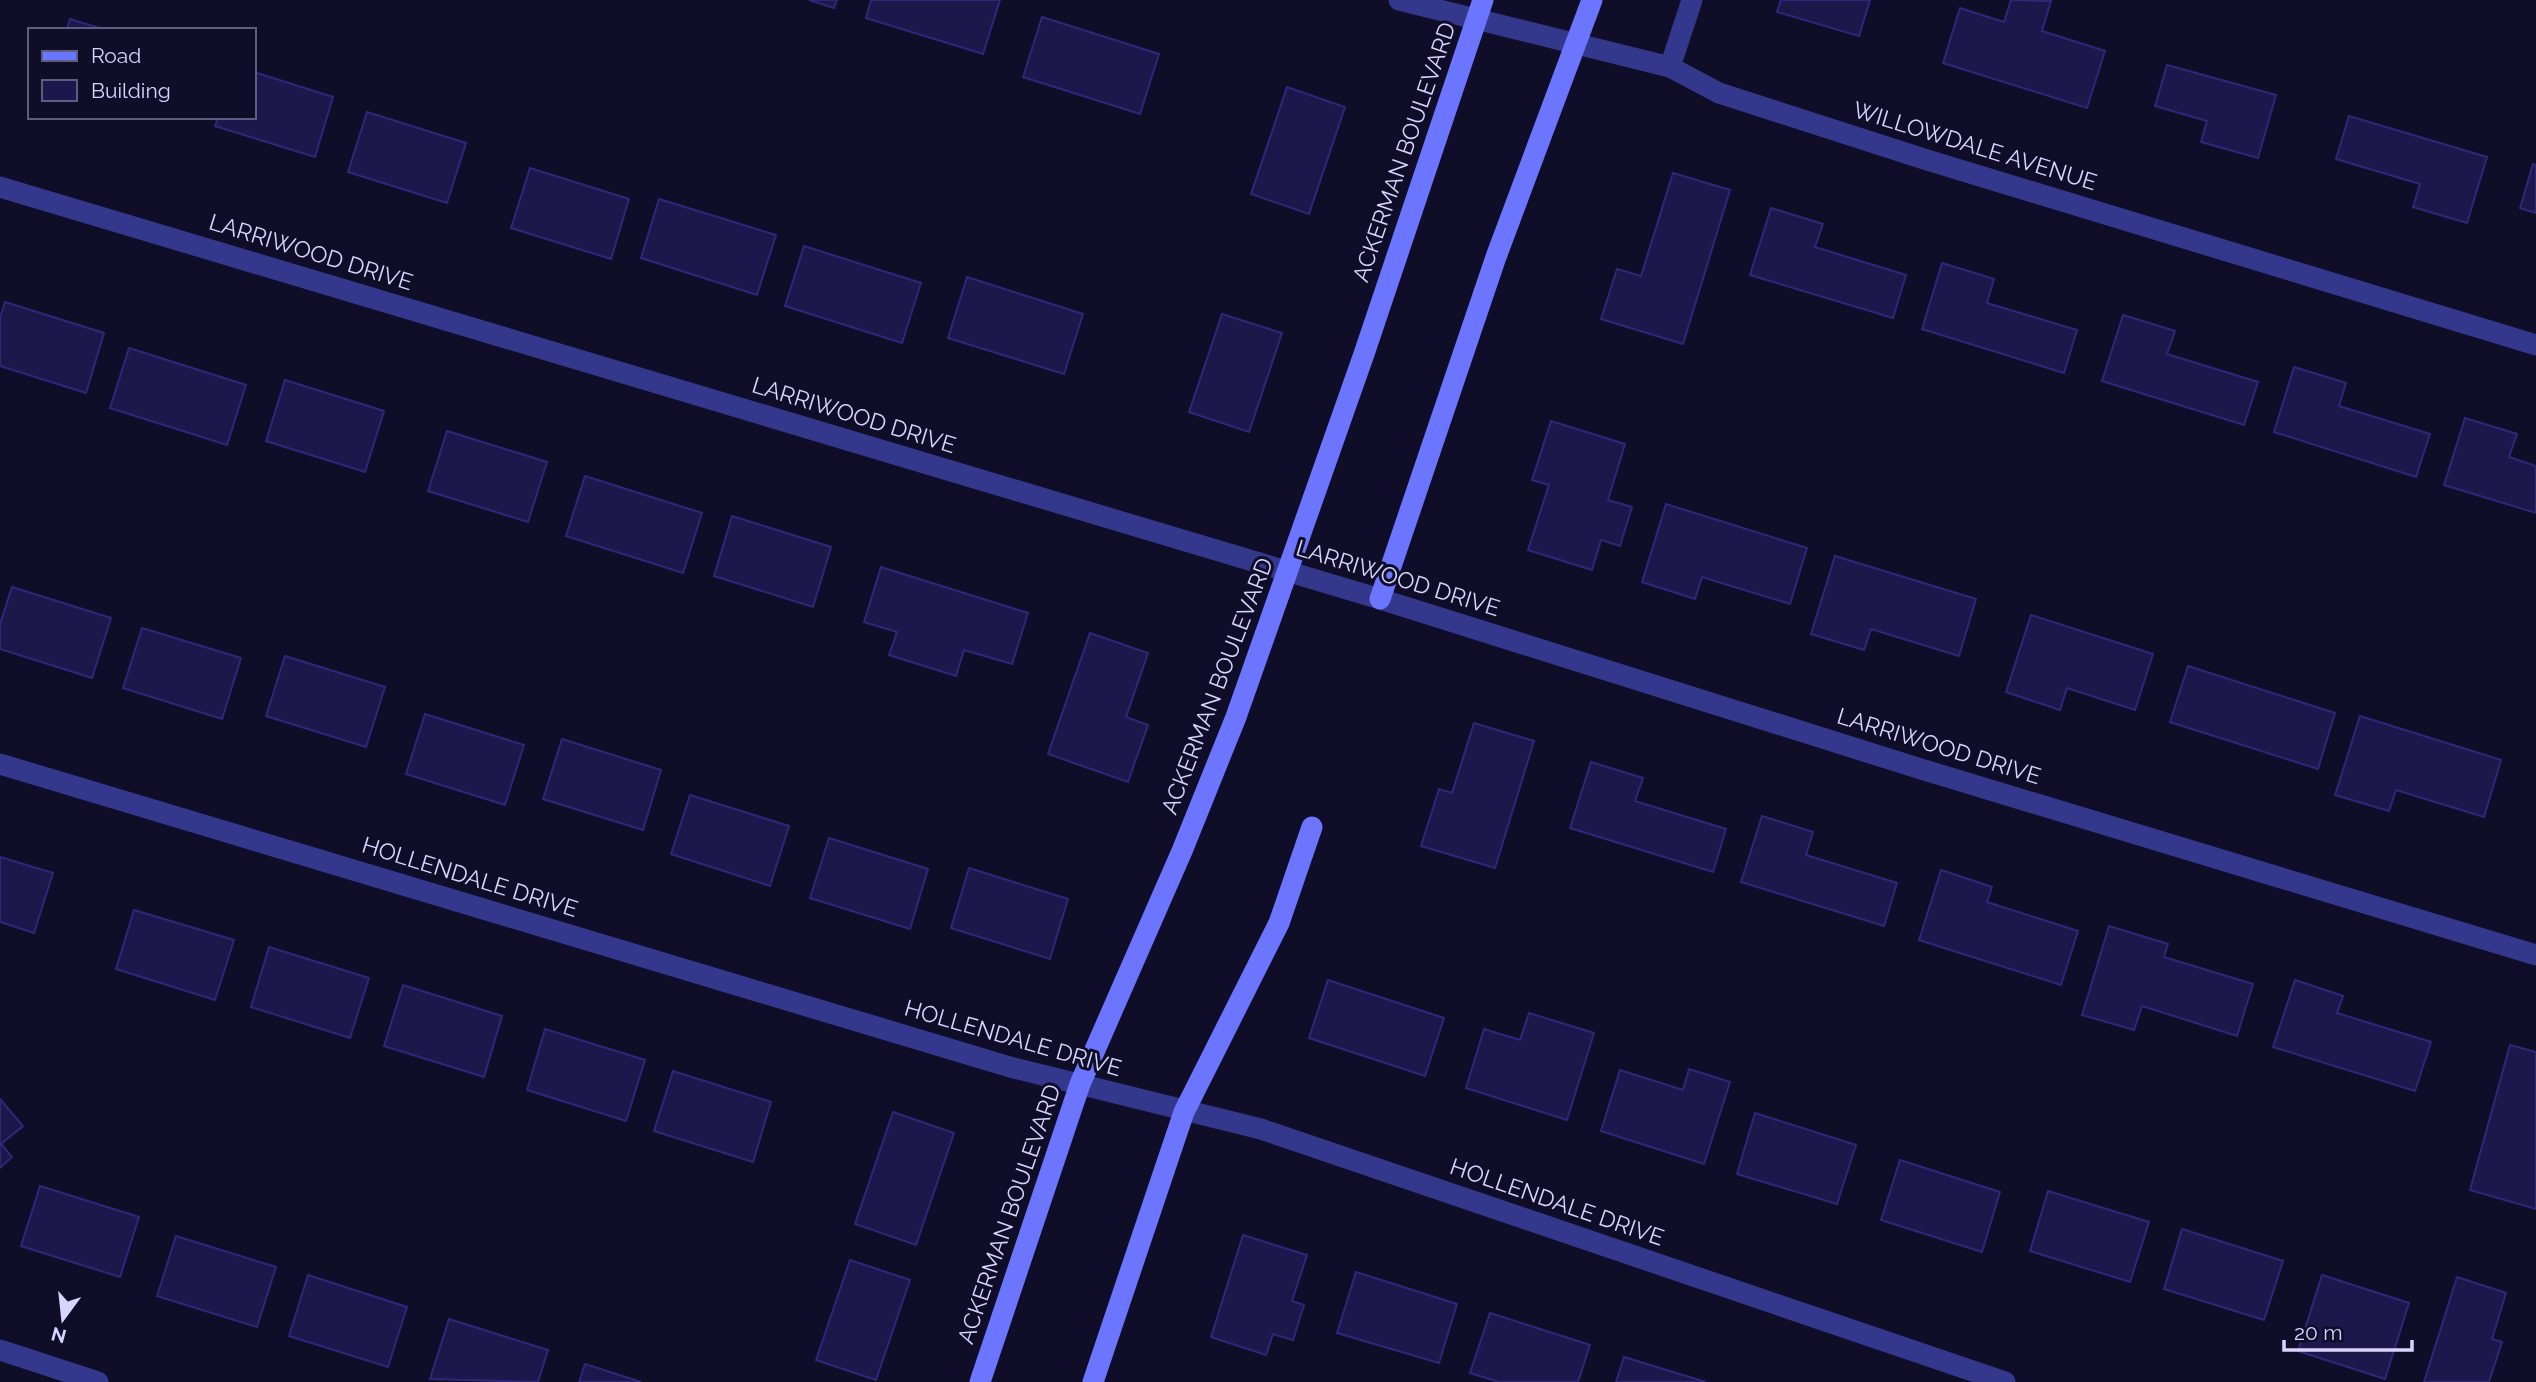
<svg xmlns="http://www.w3.org/2000/svg" width="2536" height="1382" font-family="Raleway,sans-serif">
<rect width="100%" height="100%" fill="#100d29"/>
<path fill="#1d174c" stroke="#30277a" stroke-width="2" d="M809 0H837L834 8Z
M871 0H1000L983 54 866 18Z
M1781 0H1870L1859 36 1777 12Z
M2011 0 2051 1 2042 31 2105 51 2087 108 1943 63 1960 8 2004 22Z
M1042 17 1159 54 1140 114 1023 77Z
M70 19 106 30H67Z
M2167 65 2276 95 2258 158 2201 142 2207 121 2155 106Z
M254 72 333 97 315 157 215 126 218 117H254Z
M1287 87 1345 107 1309 214 1251 194Z
M367 112 466 143 447 203 348 172Z
M2349 116 2487 157 2467 223 2413 207 2420 184 2336 159Z
M2533 164 2536 165V213L2520 208Z
M530 168 629 199 611 259 511 228Z
M1673 173 1730 190 1683 344 1601 319 1617 269 1641 276Z
M659 199 776 235 757 295 641 258Z
M1771 208 1823 224 1815 247 1906 275 1893 318 1750 275Z
M804 246 921 283 902 343 785 306Z
M1942 263 1994 279 1987 303 2077 330 2064 373 1922 329Z
M967 277 1083 314 1064 374 948 338Z
M5 302 104 333 86 393 0 366V318Z
M1222 314 1282 333 1249 432 1189 412Z
M2123 315 2175 331 2167 354 2258 382 2244 425 2102 381Z
M129 348 246 385 227 445 110 408Z
M2294 367 2346 383 2339 406 2430 434 2416 477 2274 432Z
M285 380 384 411 365 472 266 441Z
M2465 418 2517 434 2509 457 2536 466V513L2444 485Z
M1551 421 1625 444 1608 500 1632 507 1620 546 1601 540 1592 570 1528 550 1549 485 1532 480Z
M447 431 547 462 528 522 428 491Z
M585 476 702 513 683 573 566 536Z
M1666 504 1807 548 1790 604 1702 577 1695 599 1642 582Z
M732 516 831 547 813 607 714 576Z
M1835 556 1976 599 1959 656 1871 629 1864 650 1811 634Z
M881 567 1028 613 1012 664 964 650 956 676 889 655 897 632 864 622Z
M12 587 111 618 92 678 0 649V624Z
M2031 615 2153 654 2135 710 2067 688 2060 710 2006 692Z
M142 628 241 658 222 719 123 688Z
M1090 633 1148 653 1126 717 1148 725 1128 782 1048 754Z
M285 656 385 687 366 747 266 716Z
M2188 666 2335 713 2318 769 2170 722Z
M425 714 524 745 505 805 406 774Z
M2360 716 2501 760 2484 817 2396 790 2389 811 2335 795Z
M1474 723 1534 741 1495 868 1421 846 1439 789 1452 793Z
M562 739 661 770 643 830 543 799Z
M1591 762 1643 778 1635 801 1726 829 1713 872 1570 828Z
M690 795 789 826 770 886 671 854Z
M1762 816 1813 832 1806 855 1897 883 1884 926 1741 882Z
M829 838 928 869 910 929 810 898Z
M0 857 53 873 34 933 0 922Z
M969 868 1068 899 1050 959 951 928Z
M1941 870 1992 887 1987 902 2078 931 2061 985 1919 940Z
M134 910 234 940 215 1000 116 969Z
M2109 926 2168 944 2164 957 2253 984 2237 1036 2142 1006 2134 1030 2082 1015Z
M269 947 369 978 350 1038 251 1007Z
M1328 980 1444 1018 1425 1076 1309 1038Z
M2295 980 2343 996 2337 1013 2431 1042 2415 1091 2273 1047Z
M403 985 502 1016 484 1077 384 1046Z
M1529 1013 1594 1033 1567 1120 1466 1088 1484 1029 1520 1040Z
M545 1029 645 1060 626 1121 527 1090Z
M2510 1045 2536 1052V1209L2470 1190Z
M1689 1069 1730 1082 1704 1164 1601 1131 1620 1070 1683 1090Z
M673 1071 771 1102 753 1162 654 1131Z
M0 1099 23 1126 1 1144 12 1157 0 1168Z
M893 1112 954 1133 916 1245 855 1224Z
M1755 1113 1856 1145 1837 1204 1737 1174Z
M1900 1160 2000 1192 1982 1252 1881 1220Z
M40 1186 139 1217 120 1277 21 1246Z
M2048 1191 2149 1222 2130 1282 2030 1251Z
M2182 1229 2283 1261 2264 1320 2164 1289Z
M1243 1235 1307 1255 1292 1301 1304 1305 1293 1340 1273 1334 1266 1355 1211 1337Z
M176 1236 276 1267 257 1327 157 1296Z
M850 1260 910 1280 876 1380 816 1360Z
M1356 1272 1457 1304 1439 1363 1337 1333Z
M308 1275 407 1307 388 1367 289 1336Z
M2322 1275 2409 1303 2385 1379 2298 1351Z
M2457 1277 2506 1293 2492 1339 2502 1342 2489 1382H2424Z
M1490 1313 1590 1345 1578 1382H1499L1470 1373Z
M449 1319 548 1350 538 1382 430 1379Z
M1624 1357 1706 1382H1616Z
M585 1364 641 1382H579Z"/>
<g fill="none" stroke-linecap="round" stroke-linejoin="round">
<path stroke="#33388d" stroke-width="21" d="M1399 0 1670 67 1719 93 1924 159 2536 345
M1670 67 1692 0
M0 187 1380 599 1921 769 2536 955
M0 764 1010 1067 1261 1129 2005 1382
M0 1350 98 1382"/>
<path stroke="#6c75ff" stroke-width="21" d="M1380 599 1496 257 1592 0
M980 1382 1080 1084 1182 851 1236 717 1364 354 1483 0
M1093 1382 1184 1112 1279 923 1312 827"/>
</g>
<g text-anchor="middle" stroke-width="6" stroke-linejoin="round" paint-order="stroke">
<g font-size="23" fill="#d6d5ff" stroke="#100d29">
<text transform="translate(1975 146) rotate(17)" y="8">WILLOWDALE AVENUE</text>
<text transform="translate(1404 152) rotate(-71)" y="8">ACKERMAN BOULEVARD</text>
<text transform="translate(311 252) rotate(17)" y="8">LARRIWOOD DRIVE</text>
<text transform="translate(854 415) rotate(17)" y="8">LARRIWOOD DRIVE</text>
<text transform="translate(1398 578) rotate(17)" y="8">LARRIWOOD DRIVE</text>
<text transform="translate(1217 686) rotate(-69)" y="8">ACKERMAN BOULEVARD</text>
<text transform="translate(1939 746) rotate(17)" y="8">LARRIWOOD DRIVE</text>
<text transform="translate(470 877) rotate(17)" y="8">HOLLENDALE DRIVE</text>
<text transform="translate(1013 1038) rotate(16)" y="8">HOLLENDALE DRIVE</text>
<text transform="translate(1557 1202) rotate(19)" y="8">HOLLENDALE DRIVE</text>
<text transform="translate(1009 1214) rotate(-71)" y="8">ACKERMAN BOULEVARD</text>
</g>
</g>
<rect x="28" y="28" width="228" height="91" fill="#100d29" stroke="#5f5d7f" stroke-width="2"/>
<rect x="42" y="51" width="35" height="10" fill="#6c75ff" stroke="#5f5d7f" stroke-width="2"/>
<text x="91" y="63" font-size="21" fill="#d6d5ff">Road</text>
<rect x="42" y="80" width="35" height="21" fill="#1d174c" stroke="#5f5d7f" stroke-width="2"/>
<text x="91" y="98" font-size="21" fill="#d6d5ff">Building</text>
<g transform="translate(63 1319) rotate(195)" stroke="#100d29" stroke-width="5" paint-order="stroke">
<path d="M0-5L12 26L0 18L-12 26Z" fill="#d6d5ff"/>
<text y="-10" font-size="19" font-weight="bold" text-anchor="middle" fill="#d6d5ff">N</text>
</g>
<path d="M2284 1340v10h128v-10" fill="none" stroke="#d6d5ff" stroke-width="3.5"/>
<text x="2294" y="1340" font-size="21" fill="#d6d5ff" stroke="#100d29" stroke-width="5" paint-order="stroke">20 m</text>
</svg>
